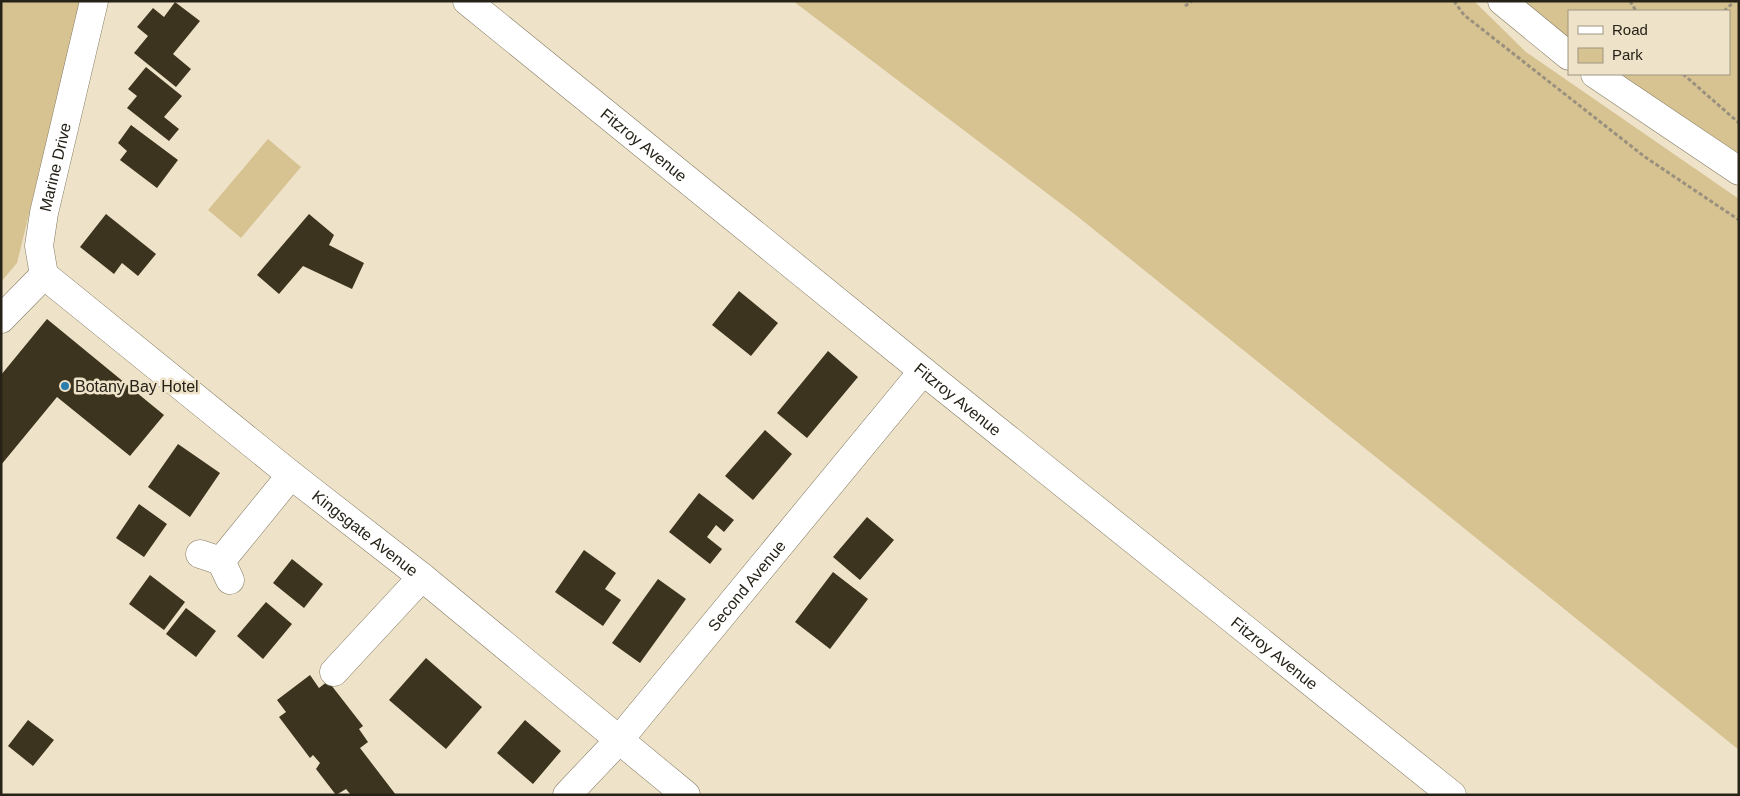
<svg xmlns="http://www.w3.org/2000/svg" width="1740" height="796" font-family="Helvetica,sans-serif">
<rect width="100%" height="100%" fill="#eee3c9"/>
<path fill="#d7c291" d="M1 1H81L17 263 1 282Z
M793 1H1474L1526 52 1739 199V750L1077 216Z
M1512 1H1739V161L1610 74H1729V11H1569V48Z
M268 139 301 167 241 238 208 210Z"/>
<path fill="#3c341e" d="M175 2 200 21 173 54 191 69 176 87 134 53 148 36 137 27 153 8 164 17Z
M146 67 182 96 164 117 179 129 169 141 127 108 137 96 128 89Z
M131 125 178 160 157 188 120 160 127 151 118 143Z
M106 214 156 254 138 276 122 263 114 274 80 247Z
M309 214 334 235 329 245 364 263 352 289 303 266 279 294 257 275Z
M739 291 778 323 751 356 712 325Z
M47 319 164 415 130 456 57 397 1 465V375Z
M828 351 858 377 807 438 777 413Z
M765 430 792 454 753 500 725 476Z
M178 444 220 473 190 517 148 487Z
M699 493 734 520 724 532 716 525 707 537 722 549 710 564 669 532Z
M139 504 167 524 144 557 116 538Z
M867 517 894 540 860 580 833 557Z
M584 550 616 573 605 589 621 600 603 626 555 592Z
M292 559 323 584 304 608 273 583Z
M833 572 868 599 830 649 795 622Z
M150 575 185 602 164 630 129 604Z
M658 579 686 599 640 663 612 643Z
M266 602 292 624 263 659 237 636Z
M186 608 216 631 196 657 166 634Z
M426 658 482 707 446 749 389 700Z
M310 675 319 688 328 681 363 726 359 729 368 742 360 748 396 795H351L346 789 336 795 316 769 320 763 313 755 310 758 279 717 286 712 277 700Z
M28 720 54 740 33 766 8 746Z
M525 720 561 751 533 784 497 753Z"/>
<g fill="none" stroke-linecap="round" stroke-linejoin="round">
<defs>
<g id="minor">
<path id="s1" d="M467 1 923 371 1452 795"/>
<path id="s2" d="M44 275 291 475 422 577 686 795"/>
<path id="s3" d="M44 275 39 246 44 213 94 1"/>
<path d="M1 319 44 275"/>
<path d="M200 554 221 561 230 580"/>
<path d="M221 561 291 475"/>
<path d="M334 672 422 577"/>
<path id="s4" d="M567 795 619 740 923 371"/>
</g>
<path id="secondary" d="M1502 1 1569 56
M1595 74 1739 171"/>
</defs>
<use href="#minor" stroke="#837962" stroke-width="29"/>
<use href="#secondary" stroke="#837962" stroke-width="29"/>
<path stroke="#99917e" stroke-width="3" stroke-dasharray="4 2.5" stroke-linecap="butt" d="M1454 1 1464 15 1645 157 1739 220
M1630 1 1636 11
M1185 6 1192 1
M1724 11 1735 1
M1683 74 1739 123"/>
<use href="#minor" stroke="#fff" stroke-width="28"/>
<use href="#secondary" stroke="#fff" stroke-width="28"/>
</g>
<circle fill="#2a7eae" stroke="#eee3c9" stroke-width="2" cx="65" cy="386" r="5"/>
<g text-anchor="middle" stroke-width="5" stroke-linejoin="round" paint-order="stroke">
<g font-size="16" fill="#262218" stroke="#eee3c9">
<text dy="6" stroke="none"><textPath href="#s1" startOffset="228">Fitzroy Avenue</textPath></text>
<text dy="6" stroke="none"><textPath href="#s3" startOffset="110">Marine Drive</textPath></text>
<text dy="6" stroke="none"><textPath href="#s1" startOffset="632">Fitzroy Avenue</textPath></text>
<text dy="6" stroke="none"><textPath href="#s2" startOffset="412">Kingsgate Avenue</textPath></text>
<text dy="6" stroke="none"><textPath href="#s4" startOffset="276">Second Avenue</textPath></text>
<text dy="6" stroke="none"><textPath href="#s1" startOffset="1038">Fitzroy Avenue</textPath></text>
</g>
<g font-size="16" fill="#262218" stroke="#eee3c9" text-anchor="start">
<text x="75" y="392">Botany Bay Hotel</text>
</g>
</g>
<rect width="1740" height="796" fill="none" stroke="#262218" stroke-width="5"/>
<rect x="1568" y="10" width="162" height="65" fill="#eee3c9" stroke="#9e9682"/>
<rect x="1578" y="26" width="25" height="8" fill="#ffffff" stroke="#9e9682"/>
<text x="1612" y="35" font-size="15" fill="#262218">Road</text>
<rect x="1578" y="48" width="25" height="15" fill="#d7c291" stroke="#9e9682"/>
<text x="1612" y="60" font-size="15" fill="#262218">Park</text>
</svg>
